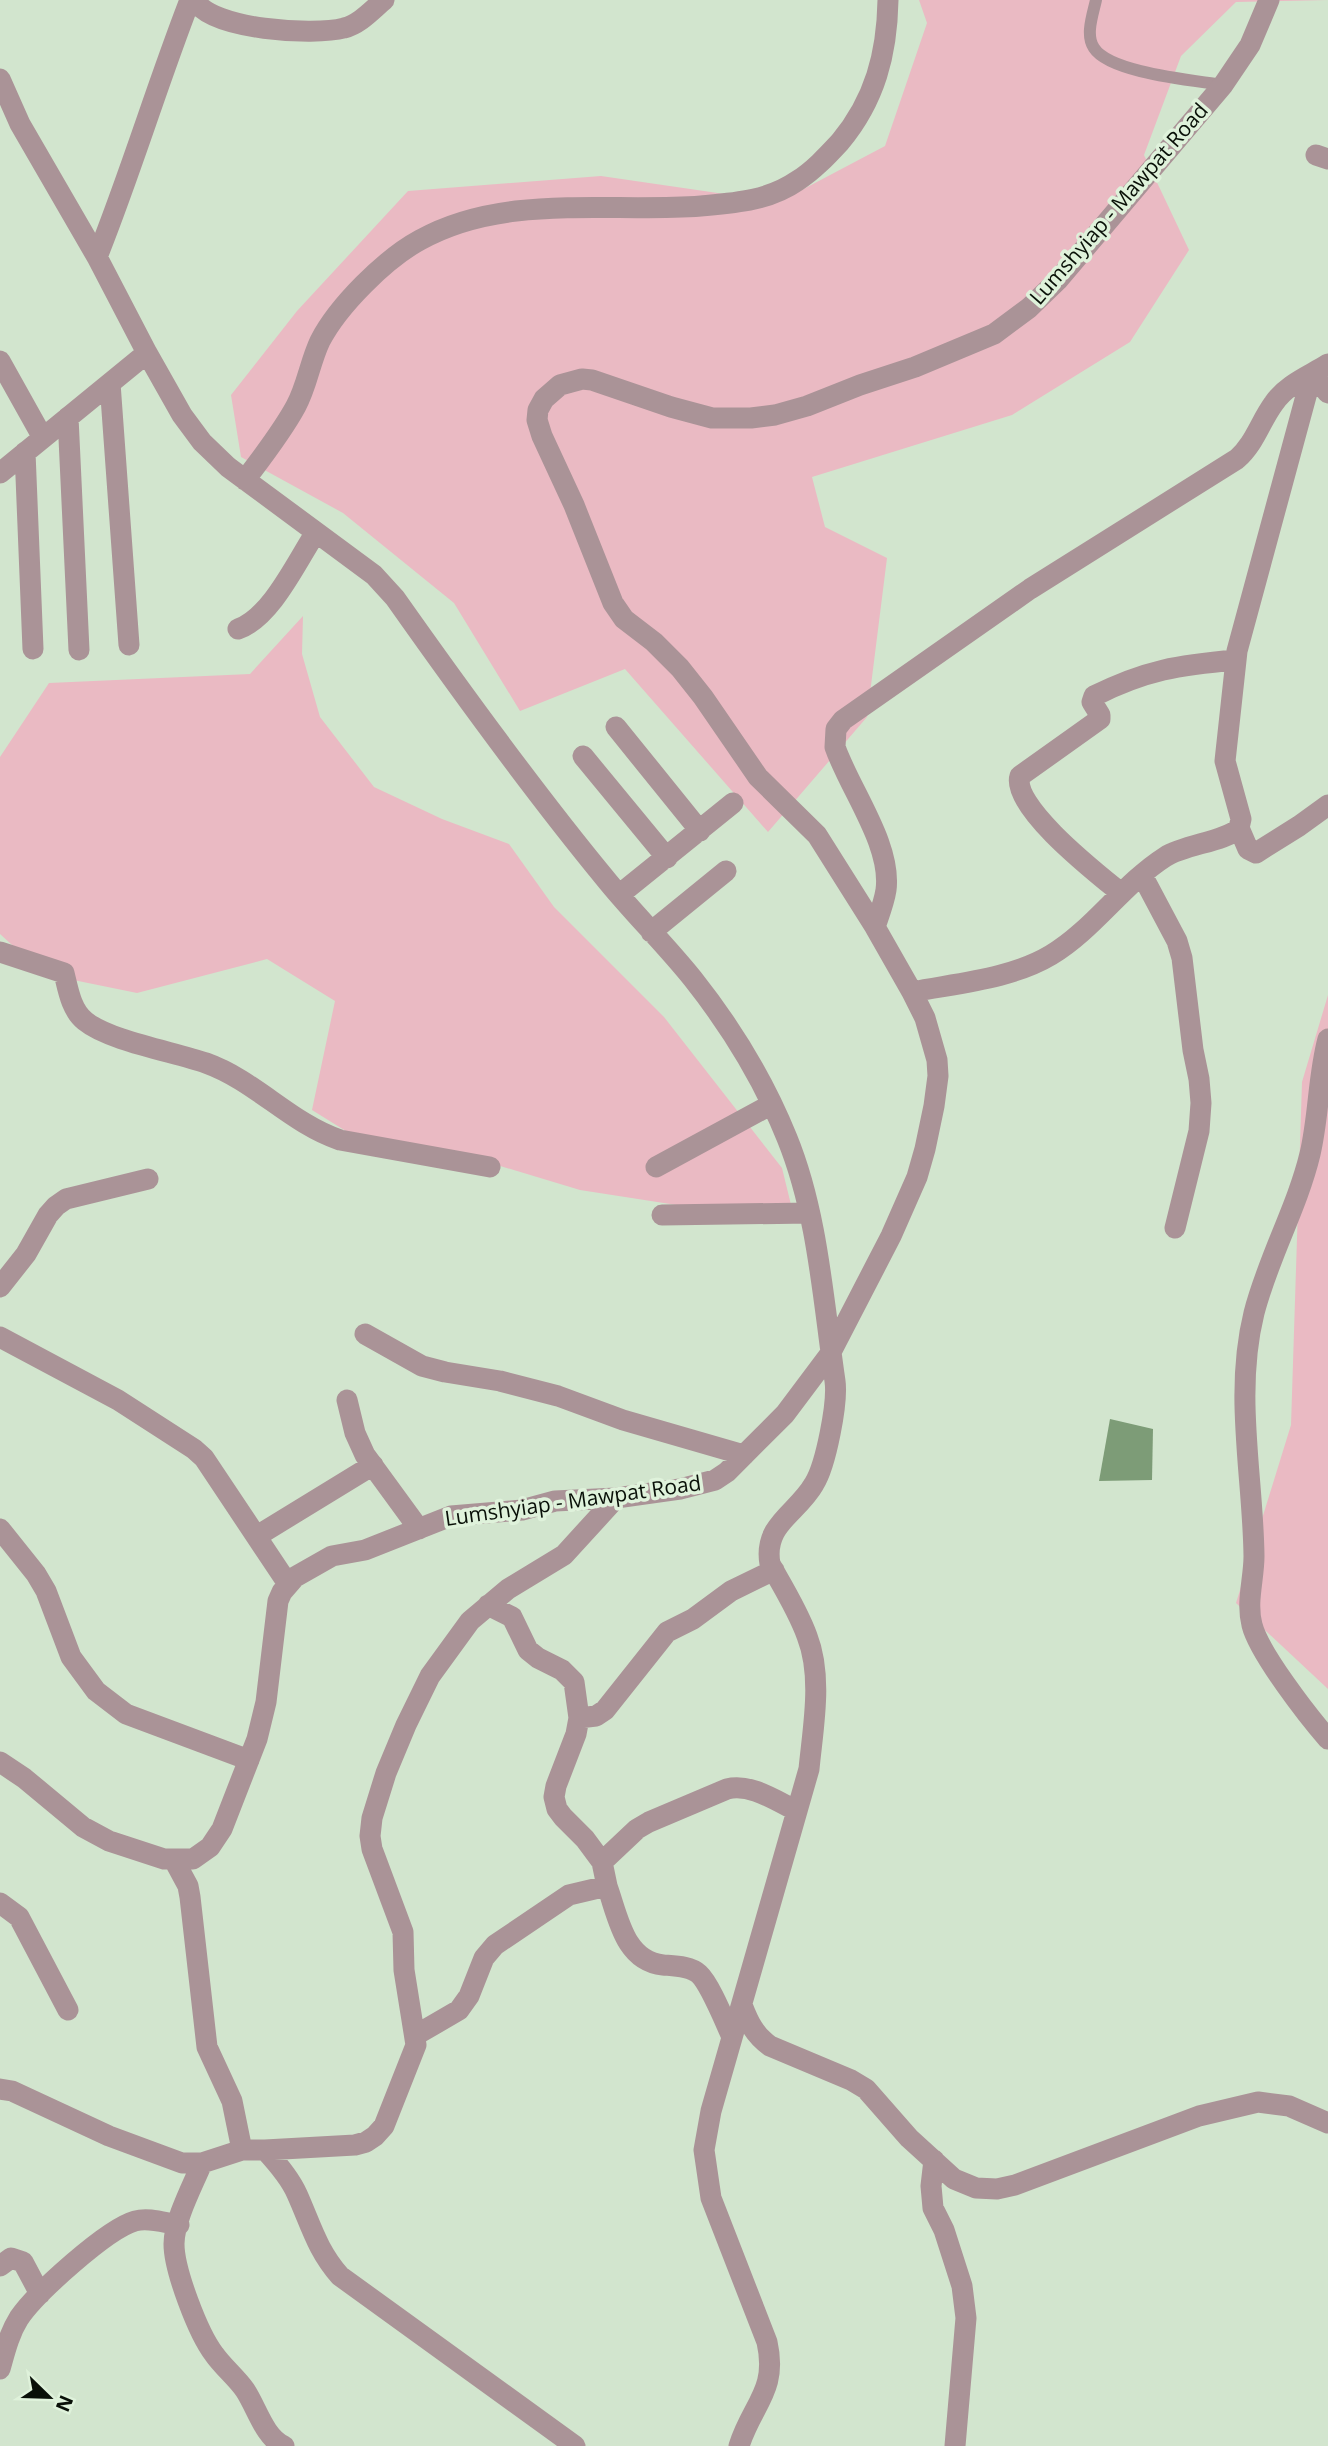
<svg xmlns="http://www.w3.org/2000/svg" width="1328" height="2446" font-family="'Open Sans',sans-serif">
<rect width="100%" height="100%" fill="#d2e5ce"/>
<path fill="#eabac3" d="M919 0H1328L1236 2 1181 56 1144 155 1189 250 1130 342 1012 415 812 477 825 527 887 558 867 717 768 832 625 669 520 711 454 603 343 513 241 457 231 395 297 311 408 191 601 176 779 202 885 146 927 23Z
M303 616 302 654 320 717 374 787 442 819 509 844 554 907 664 1017 782 1168 794 1217 683 1206 580 1190 487 1162 357 1138 312 1110 335 1001 267 959 137 993 44 974 0 934V757L49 683 250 674Z
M1328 995V1689L1236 1603 1291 1425 1302 1082Z"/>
<path fill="#7d9c77" d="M1110 1419 1153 1429 1152 1480 1099 1481Z"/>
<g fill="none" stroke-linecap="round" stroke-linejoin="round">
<path stroke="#aa9397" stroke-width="12" d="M1096 0C1093 14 1085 35 1094 48 1110 73 1193 80 1223 85"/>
<path stroke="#aa9397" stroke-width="21" d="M195 0C210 30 315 36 344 28 360 24 372 10 384 0
M0 79 20 124 97 257 147 353 182 415 202 442 228 467 374 575 395 598C462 693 530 787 604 877 632 912 665 944 693 979 731 1027 764 1081 787 1138 818 1214 823 1300 835 1381 838 1402 826 1465 814 1484 797 1514 763 1524 770 1564 783 1587 798 1611 807 1636 823 1677 813 1727 809 1769L711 2111 704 2150 711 2198 767 2342C778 2391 752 2404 739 2446
M1316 155 1328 159
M97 257C131 172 157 85 190 0
M0 361 43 438
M1312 374 1328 393
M110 383 129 645
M68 417 79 650
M25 452 33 649
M0 473 147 353
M245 480C263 456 282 432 296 406 307 386 310 362 320 341 338 306 385 259 420 240 504 193 608 213 701 206 734 203 768 201 797 181 813 171 827 156 840 142 875 100 887 54 888 0
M238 629C271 618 297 561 316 532
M616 727 700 831
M583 756 667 858
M1239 828 1248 849 1256 853 1299 826 1328 805
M1142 875 1177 941 1182 958 1193 1050 1199 1079 1201 1103 1199 1131 1175 1228
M1121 893C1099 875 1010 806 1020 776L1100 719V715L1092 702 1094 696C1146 670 1179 665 1236 660
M619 895 733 803
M875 927C879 915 884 903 886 890 892 845 850 790 835 747L836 729 843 720 1030 589 1237 459C1255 443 1260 422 1274 403 1287 384 1309 376 1328 364
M651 932 726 871
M0 952 64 973C68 989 71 1010 85 1021 109 1041 175 1052 206 1063 256 1081 290 1123 340 1140L490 1167
M912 992C958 983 1011 979 1051 955 1093 930 1123 884 1165 857 1185 844 1225 842 1239 828L1241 819 1225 761 1237 651 1312 374
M1328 1039C1318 1076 1319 1116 1310 1154 1297 1208 1268 1258 1254 1313 1234 1394 1253 1475 1254 1556 1254 1579 1246 1602 1252 1625 1259 1653 1308 1716 1328 1739
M656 1167 772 1104
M662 1215 809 1213
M0 1287 26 1254 48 1215 56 1206 66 1199 148 1179
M365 1334 422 1366 445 1372 500 1381 558 1396 623 1420 744 1455
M0 1337 118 1400 194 1449 204 1458 288 1584
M347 1400 355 1433 365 1455 419 1529
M0 1529 36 1574 46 1591 71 1657 96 1691 126 1714 249 1760
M257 1536 373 1465
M579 1718 596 1716 605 1710 667 1632 693 1619 731 1591 774 1570
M0 1762 24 1778 83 1827 109 1841 164 1859H193L210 1847 222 1829 257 1739 266 1702 278 1601 282 1592 295 1577 332 1556 365 1550 451 1516 522 1510 555 1501 616 1498 680 1489 715 1480 727 1472 785 1414 830 1354 891 1236 917 1177 925 1149 934 1106 938 1076 937 1060 925 1018 912 992 875 927 817 835 758 777 703 697 680 668 654 642 624 619 613 603 574 505 542 436 537 420 538 410 544 399 560 385 582 379 592 380 671 407 712 418H751L775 415 807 406 860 385 915 367 994 334 1029 308 1058 280 1223 85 1250 45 1269 0
M174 1860 188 1886 190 1897 207 2047 232 2101 242 2150
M602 1862 637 1829 649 1822 727 1789C751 1783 776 1801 797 1811
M607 1886C618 1916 624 1961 663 1965 675 1966 690 1966 699 1974 710 1984 725 2022 732 2037
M0 1903 19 1917 68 2010
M742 2005C749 2023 754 2034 770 2046L851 2080 866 2089 909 2138 954 2179 976 2188 997 2189 1015 2185 1199 2116 1258 2102 1289 2106 1328 2123
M416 2035 459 2010 469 1996 484 1958 495 1945 569 1895 607 1886 602 1862 585 1839 563 1817 557 1809 554 1797 556 1786 576 1734 579 1718 574 1682 562 1670 538 1658 528 1650 512 1617 488 1605
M0 2089 12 2091 109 2136 182 2163H202L242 2150H265C277 2163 290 2178 297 2194 311 2225 317 2250 340 2276L575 2446
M265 2150 355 2145 366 2142 375 2136 384 2126 416 2045 404 1970 403 1932 372 1849 370 1836 372 1818 386 1773 406 1725 430 1676 470 1621 508 1589 564 1555 616 1498
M934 2160 931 2186 933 2208 944 2230 962 2286 966 2318 955 2446
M202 2163C193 2185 174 2220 174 2244 174 2270 198 2333 214 2354 223 2367 236 2377 245 2390 257 2408 264 2437 284 2446
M0 2266 11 2258 23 2262 40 2294
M0 2369C5 2351 9 2334 19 2318 36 2293 107 2229 135 2221 149 2217 165 2223 179 2225"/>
</g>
<g text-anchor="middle" stroke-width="7" stroke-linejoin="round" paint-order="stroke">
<g font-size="21" fill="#091008" stroke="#dff2db">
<text transform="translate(1119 204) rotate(-49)" y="7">Lumshyiap - Mawpat Road</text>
<text transform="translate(573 1501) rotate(-8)" y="7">Lumshyiap - Mawpat Road</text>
</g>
</g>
<g transform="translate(49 2397) rotate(113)" stroke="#dff2db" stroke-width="5" paint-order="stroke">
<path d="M0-5L12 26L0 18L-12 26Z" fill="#091008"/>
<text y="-10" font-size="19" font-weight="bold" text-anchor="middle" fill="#091008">N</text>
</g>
</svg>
